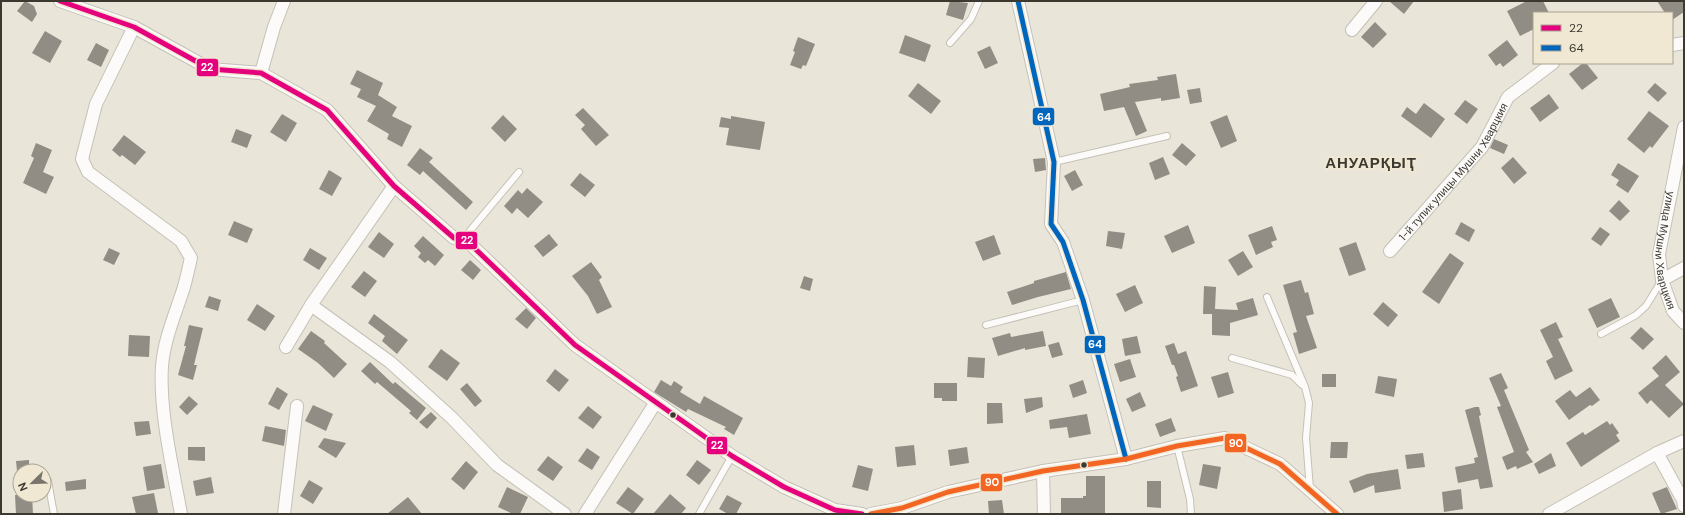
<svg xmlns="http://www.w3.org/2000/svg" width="1685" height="515" font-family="'DM Sans',sans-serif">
<rect width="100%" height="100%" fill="#eae5d9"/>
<path fill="#918d84" d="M25 1 34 6 37 14 32 22 17 11Z
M950 1 968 3 963 20 946 15Z
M1389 1H1414L1404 14Z
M1527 1H1543L1549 13H1534V29L1520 36 1507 11Z
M1657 1H1684V12L1672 20V13H1665Z
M1375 22 1387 34 1373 48 1361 37Z
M45 31 62 41 50 63 32 53Z
M905 35 931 45 925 62 899 53Z
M798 37 815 44 806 66 803 65 801 69 790 65 795 52 793 51Z
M1507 40 1518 55 1503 67 1500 63 1496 66 1488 55Z
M96 43 109 50 101 67 87 60Z
M990 46 998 63 985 69 977 52Z
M1583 63H1586L1598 78 1582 90 1569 74Z
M357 70 383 83 378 95 397 107 392 116 412 126 402 147 387 139 389 134 367 121 376 106 357 97 361 89 350 84Z
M1176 74 1180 98 1161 101V98L1135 102 1147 131 1136 136 1124 107 1104 111 1100 94 1130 87 1129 84 1158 80 1157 77Z
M918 83 941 101 931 114 908 96Z
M1655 83 1667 93 1658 102 1647 92Z
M1200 88 1202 102 1190 104 1187 90Z
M1549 94 1559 108 1540 122 1530 108Z
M1465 100 1478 109 1467 124 1454 114Z
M1424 103 1445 119 1431 138 1401 116 1407 107 1416 114Z
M583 108 609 135 596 146 581 129 585 125 575 115Z
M1649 111 1669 126 1652 148 1650 146 1644 153 1627 139Z
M282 114 297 123 286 142 270 132Z
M503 115 517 129 505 142 491 128Z
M1227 115 1237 141 1221 148 1210 122Z
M731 116 765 122 760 150 726 145 729 128 719 127 721 117 731 119Z
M236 129 252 135 247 148 231 142Z
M124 135 146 152 135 165 122 155 120 157 112 150Z
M1494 139 1508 145 1504 154 1490 148Z
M36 143 52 150 43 172 54 177 46 194 23 183 34 158 31 156Z
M1182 143 1196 155 1186 166 1172 155Z
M420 148 433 158 429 162 473 202 466 210 423 171 420 175 407 165Z
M1163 157 1170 174 1155 180 1149 163Z
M1513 157 1527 173 1514 184 1501 168Z
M1045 158 1046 170 1035 172 1033 159Z
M1618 163 1639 176 1628 193 1616 185 1619 180 1611 175Z
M329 170 342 178 332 196 319 189Z
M1075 170 1083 185 1072 191 1064 176Z
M580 173 595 185 585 197 570 185Z
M527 188 543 202 528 218 517 208 512 214 504 206 518 190 522 194Z
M1619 200 1630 211 1620 221 1609 211Z
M234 221 253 229 247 243 228 235Z
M1461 222 1475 230 1469 242 1455 234Z
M1188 225 1195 243 1172 253 1164 236Z
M1272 226 1277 240 1271 242 1273 247 1256 255 1248 235Z
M1600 227 1610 234 1601 246 1591 239Z
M1108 231 1125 233 1122 249 1106 246Z
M379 232 394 244 384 258 368 247Z
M549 234 558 245 543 257 534 246Z
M994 235 1001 254 983 261 975 242Z
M423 236 444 255 435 266 428 260 425 263 418 257 421 253 414 246Z
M1356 242 1366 270 1349 276 1339 248Z
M109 248 120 253 114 265 103 260Z
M310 248 327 258 319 270 303 260Z
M1243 251 1253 267 1238 276 1228 260Z
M1450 253 1464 263 1439 304 1422 292Z
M470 260 481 270 473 280 461 270Z
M591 262 602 277 599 280 612 307 597 314 588 296 572 276Z
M364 271 377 281 365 297 351 287Z
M1066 272 1071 289 1038 297 1012 305 1007 292 1034 283V281Z
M804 276 813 279 810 291 800 288Z
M1301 280 1305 293 1308 292 1314 314 1306 316 1317 348 1299 354 1293 333 1297 332 1283 285Z
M1135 285 1143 303 1125 312 1116 294Z
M1204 286 1216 287 1215 309 1238 310 1236 303 1253 298 1258 315 1230 323V336L1212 335V314H1203Z
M209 296 221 300 218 311 205 307Z
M1611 298 1620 317 1597 328 1588 309Z
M1383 302 1398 315 1388 327 1373 314Z
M257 304 275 316 265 331 247 320Z
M526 308 536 318 527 329 515 319Z
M374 314 408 340 397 354 382 341 385 336 368 323Z
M1556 322 1563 337 1558 339 1573 371 1555 380 1546 361 1553 357 1540 330Z
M189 325 203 328 194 365H197L193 380 178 375 186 346H184Z
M1641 327 1654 339 1643 350 1630 338Z
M311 331 325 341 324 343 347 364 334 378 318 363 298 349Z
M1043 331 1046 346 1025 350V348L998 356 992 338 1010 333 1011 337Z
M129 335 150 336 149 357 128 356Z
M1137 336 1141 353 1125 356 1122 339Z
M1059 342 1063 355 1052 358 1048 345Z
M1174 343 1178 354 1186 351 1198 386 1181 392 1176 377 1178 376 1174 365H1172L1165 346Z
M441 349 460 363 447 381 428 367Z
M1666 355 1680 372 1665 385 1684 404 1669 418 1651 400 1647 404 1638 393 1659 376 1652 368Z
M968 357 985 358 984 378 967 377Z
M1130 359 1136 377 1120 382 1114 364Z
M370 362 393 384 395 382 426 408 417 420 409 413 411 411 377 382 375 384 361 371Z
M555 369 569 380 559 392 546 381Z
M1228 372 1234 393 1218 398 1211 377Z
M1501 373 1508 388 1504 390 1529 450 1526 452 1533 462 1517 469 1516 466 1507 470 1502 457 1514 452 1497 407 1501 406 1489 378Z
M1322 374H1336V387H1322Z
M1378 376 1397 379 1394 397 1375 393Z
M661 380 671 386 674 381 683 387 680 392 700 404 704 396 743 418 734 435 724 429 726 427 688 409 686 412 654 392Z
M1083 380 1087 393 1073 398 1069 385Z
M467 383 482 401 475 407 460 389Z
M934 383H957V401H942V398H934Z
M277 387 288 394 279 410 268 404Z
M1590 387 1600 400 1592 406 1590 405 1569 420 1555 401 1570 390 1576 397Z
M1140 392 1146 406 1132 412 1126 399Z
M189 396 198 404 187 415 179 407Z
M1042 397 1043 407 1026 413 1024 399Z
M987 403H1002L1003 423 987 424Z
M313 405 333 414 326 431 305 421Z
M588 406 602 417 593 429 578 418Z
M1475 407H1479L1481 415 1479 416 1493 487 1480 489 1478 479 1458 483 1455 467 1475 463 1474 458 1478 457 1465 410Z
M431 412 437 418 427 429 419 422Z
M1087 414 1091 434 1069 438 1067 427 1050 429 1049 420Z
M1171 418 1176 431 1160 437 1155 424Z
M149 421 151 434 136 436 134 422Z
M1607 421 1610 425 1612 423 1619 433 1616 435 1620 441 1581 467 1566 443 1583 432 1585 435Z
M265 426 286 430 284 446 262 441Z
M324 438 346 443 336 458 318 447Z
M1331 442H1348L1347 458H1330Z
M914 445 916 465 897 467 895 447Z
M188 447H205V461L188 460Z
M967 447 969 463 950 466 948 450Z
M587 448 600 457 592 470 578 461Z
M1423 453 1425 467 1407 469 1405 455Z
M1551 453 1556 466 1539 474 1534 464Z
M548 456 563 467 553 481 537 470Z
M29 460V471H17L16 461Z
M697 460 711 470 699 485 686 475Z
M466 461 478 472 464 490 451 479Z
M161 464 165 488 147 491 143 467Z
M1203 464 1221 467 1217 489 1199 485Z
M858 465 873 469 868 491 852 487Z
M1398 469 1401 489 1375 493 1374 485 1354 493 1349 481 1367 474Z
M1086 476H1105V514L1061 513V498H1083V496H1086Z
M211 477 214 493 196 496 193 481Z
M86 479V489L66 491 65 482Z
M309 480 323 488 313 504 300 496Z
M1147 481H1161V508L1147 507Z
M507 487 528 497 520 514H513L498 507Z
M628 487 644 499 633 514 616 503Z
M1667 487 1677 509 1661 514 1652 493Z
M1461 489 1463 509 1444 512 1442 492Z
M154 493 158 513 136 514 132 497Z
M670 494 686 508 681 514H653Z
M15 495H32L33 514H16Z
M727 495 742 503 736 514H728L719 509Z
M408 497 422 514H387Z
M1002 500 1004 514H989L988 501Z"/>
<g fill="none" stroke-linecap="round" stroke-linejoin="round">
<defs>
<path id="service" d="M950 43 971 19 979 1
M1054 162 1167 136
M464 238 519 172
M1267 297 1305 387 1309 403 1306 438 1310 489
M986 325 1083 300
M1601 334 1636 315 1646 306 1662 280
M1232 358 1292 375 1302 385
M1177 446 1190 499 1191 514
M48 481 54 514
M699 514 732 456"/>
<g id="minor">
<path d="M60 1 134 27 210 69 261 73 327 110 394 186 454 238H464L575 345 732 456 784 487 835 510 862 514"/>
<path d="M1018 1 1054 162 1051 224 1063 242 1083 300 1126 459"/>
<path d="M134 27 96 104 82 159 88 172 181 241 191 258C188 270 186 282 182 293 174 317 164 341 162 366 159 412 173 469 181 514"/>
<path d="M1352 30 1376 1"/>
<path d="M1672 45 1684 43"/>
<path d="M261 73 274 27 284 1"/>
<path id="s1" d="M1684 127 1659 254 1662 280 1673 311 1684 323"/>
<path id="s2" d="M1390 251 1482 147 1508 97 1553 63"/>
<path d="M1662 280 1684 268"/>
<path d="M311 305 390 362 452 418 497 465 565 514"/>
<path d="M286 347 311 305 394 186"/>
<path d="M1657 453 1683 500 1684 506"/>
<path d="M1043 471 1044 514"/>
<path d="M284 514 297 406"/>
<path d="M585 514 656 402"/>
<path d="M871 514 902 508 948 492 1043 471 1126 459 1177 446 1225 438 1280 464 1337 514"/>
<path d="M1549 514 1657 453 1684 441"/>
</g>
</defs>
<use href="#service" stroke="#c4c1b7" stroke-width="8"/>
<use href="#minor" stroke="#c4c1b7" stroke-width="14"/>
<use href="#service" stroke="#fcfbf9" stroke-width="6"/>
<use href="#minor" stroke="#fcfbf9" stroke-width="12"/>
<defs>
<path id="bus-1" d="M60 1 134 27 210 69 261 73 327 110 394 186 454 238H464L575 345 732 456 784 487 835 510 862 514"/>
<path id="bus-2" d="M1018 1 1054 162 1051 224 1063 242 1083 300 1126 459"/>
<path id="bus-3" d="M871 514 902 508 948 492 1043 471 1126 459 1177 446 1225 438 1280 464 1337 514"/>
</defs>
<use href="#bus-1" stroke="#f0e8d3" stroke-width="8"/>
<use href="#bus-2" stroke="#f0e8d3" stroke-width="8"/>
<use href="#bus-3" stroke="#f0e8d3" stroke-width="8"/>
<use href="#bus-1" stroke="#e5007d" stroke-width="5"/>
<use href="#bus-2" stroke="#0065bd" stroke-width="5"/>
<use href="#bus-3" stroke="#f26522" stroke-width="5"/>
</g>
<g fill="#3c3931" stroke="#f0e8d3" stroke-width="1.5">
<circle cx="673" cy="415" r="3.5"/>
<circle cx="1084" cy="465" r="3.5"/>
</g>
<g text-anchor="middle" stroke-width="4" stroke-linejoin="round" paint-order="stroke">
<g font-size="11" fill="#3c3931" stroke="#f0e8d3">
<text dy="4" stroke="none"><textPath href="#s2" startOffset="102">1-й тупик улицы Мушни Хварцкия</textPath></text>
<text dy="4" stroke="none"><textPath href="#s1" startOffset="126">улица Мушни Хварцкия</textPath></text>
</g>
<g font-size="15" font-weight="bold" letter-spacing="1" fill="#3c3931" stroke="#f0e8d3">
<text x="1371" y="168">АНУАРҚЫҬ</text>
</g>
</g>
<g stroke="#f0e8d3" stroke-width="1.5">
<rect x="196" y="58" width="23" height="19" rx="4" fill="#e5007d"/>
<rect x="1032" y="107" width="23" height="19" rx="4" fill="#0065bd"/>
<rect x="455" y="231" width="23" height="19" rx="4" fill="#e5007d"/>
<rect x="1084" y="335" width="22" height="19" rx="4" fill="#0065bd"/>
<rect x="1224" y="433" width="23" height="20" rx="4" fill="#f26522"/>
<rect x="706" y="436" width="22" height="19" rx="4" fill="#e5007d"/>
<rect x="980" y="473" width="23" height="19" rx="4" fill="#f26522"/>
</g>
<g font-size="11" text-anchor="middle" font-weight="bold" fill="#fff">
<text x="207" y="71">22</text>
<text x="1044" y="121">64</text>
<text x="467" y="244">22</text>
<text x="1095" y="348">64</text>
<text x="1236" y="447">90</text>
<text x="717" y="449">22</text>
<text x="992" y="486">90</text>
</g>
<rect width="1685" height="515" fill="none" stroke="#3c3931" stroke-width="4"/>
<rect x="1533" y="12" width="140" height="52" fill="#f0e8d3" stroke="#a8a292"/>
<rect x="1541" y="25" width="20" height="6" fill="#e5007d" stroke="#a8a292"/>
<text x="1569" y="32" font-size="12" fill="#3c3931">22</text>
<rect x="1541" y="45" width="20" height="6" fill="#0065bd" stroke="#a8a292"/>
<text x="1569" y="52" font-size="12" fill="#3c3931">64</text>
<g transform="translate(32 483) rotate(247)"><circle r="19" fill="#f0e8d3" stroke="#a8a292"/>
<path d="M0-3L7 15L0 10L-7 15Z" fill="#79756c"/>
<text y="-6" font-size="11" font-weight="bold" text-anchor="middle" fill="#3c3931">N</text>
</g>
</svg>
